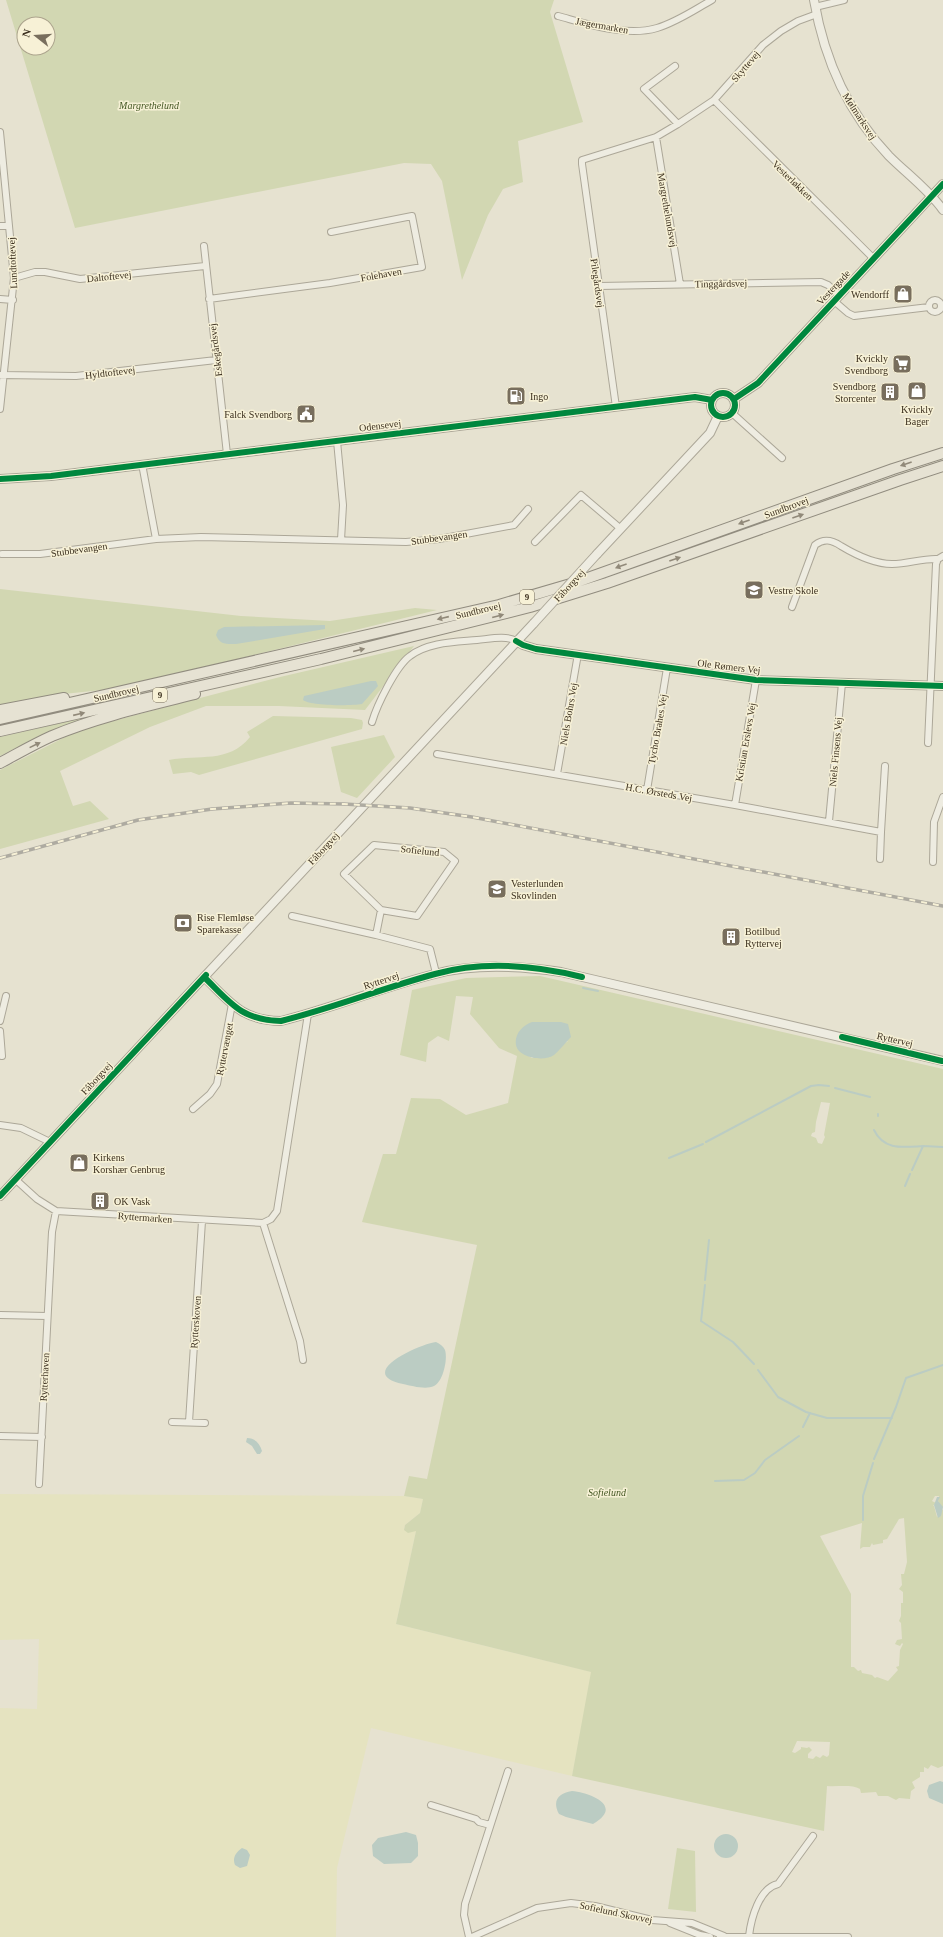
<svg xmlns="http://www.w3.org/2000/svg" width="943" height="1937" font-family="Georgia,serif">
<rect width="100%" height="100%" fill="#e6e2d0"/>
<path fill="#e5e3c0" d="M0 1494 404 1496 423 1499 420 1513 405 1525 404 1530 416 1531 396 1624 592 1672 572 1776 371 1728 337 1868 336 1937H0V1708L37 1709 39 1639 0 1640Z"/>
<path fill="#d2d7b2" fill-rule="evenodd" d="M6 0H554L550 12 583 122 518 141 523 182 503 189 488 215 462 280 442 181 431 164 404 163 75 228ZM24 24H48V48H24Z
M0 589 241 616 330 621 415 608 437 610 172 675 102 690 54 695 0 705Z
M414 646 365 710 279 706H206L150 727 60 771 73 806 90 801 109 819 0 849V770L79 730 280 677Z
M91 716 43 734 0 756V737Z
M273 716 351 718 362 720 363 723 362 729 199 775 191 772 173 774 169 760C199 754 228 764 250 737L247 732Z
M384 735 395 757 357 798 341 792 331 747Z
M540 976 943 1069V1507H941L938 1501 939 1496H935L932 1501 936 1503 933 1506H934L937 1517 941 1513V1509L943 1510V1766L938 1768 931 1765 928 1769 924 1767V1772H920V1777L912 1782 915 1788 911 1791 910 1799 899 1798 896 1800 888 1796H878L876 1792 861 1793 860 1789C852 1784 837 1787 827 1786L824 1831 572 1776 591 1672 396 1624 416 1531 408 1533 404 1530 405 1525 420 1513 423 1499 404 1496 409 1476 427 1479 477 1245 362 1222 383 1154H396L411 1098 440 1099 466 1115 508 1103 517 1056 499 1048 470 1014 473 997 456 996 449 1041 438 1036 428 1043 426 1062 400 1055 412 990 466 978ZM568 1041 561 1046 532 1058 519 1050ZM821 1102 830 1103 824 1135 825 1137 822 1144 818 1143 816 1138 811 1136 812 1133 815 1132 816 1122ZM904 1518 907 1562 904 1574H901L902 1585 899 1589 903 1592V1603H901V1616L899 1621 901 1623 902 1639 897 1640 895 1644 900 1646 902 1643 903 1644 900 1650 899 1666 896 1667 898 1670 888 1681 877 1677 875 1678 872 1675 862 1673 861 1670 858 1671 854 1667H851V1594L820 1536 862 1523 860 1549 863 1547H870L872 1543 873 1545 883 1543V1540L887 1539 899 1519ZM797 1741 830 1742 829 1755 827 1757 823 1755 820 1758 816 1756 813 1759 814 1764 813 1759 808 1758V1754L812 1750 809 1747 807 1748 801 1747V1749L795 1753 792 1752Z
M677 1848 695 1851 696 1912 668 1909Z"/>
<path fill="#bbccc3" d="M325 625V629L236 644C226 644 220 645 216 635L218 630 224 627Z
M371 681H376L378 686 362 704C351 706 311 706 303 700L304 696Z
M532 1022H561L568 1024 571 1037C567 1041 558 1052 554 1055 545 1062 518 1058 516 1045 514 1034 523 1025 532 1022Z
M436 1342C440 1344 443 1346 445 1350 448 1359 443 1382 434 1386 426 1390 412 1386 403 1384 354 1374 419 1344 436 1342Z
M247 1438C255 1438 260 1444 262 1451L260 1454H257L252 1446 246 1442Z
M937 1497H940L938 1501 943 1507 941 1516 938 1518 934 1505Z
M940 1781 943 1782V1804L929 1798 927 1791 929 1785Z
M572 1791C591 1793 624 1806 593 1824L566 1817 559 1814C552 1801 558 1793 572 1791Z
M406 1832 416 1835 418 1843V1856L411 1863 384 1864 373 1856 372 1845 378 1838Z
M714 1846a12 12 0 1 1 24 0a12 12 0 1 1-24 0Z
M242 1848 247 1850 250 1855 247 1866 240 1868 235 1865C232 1858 236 1852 242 1848Z"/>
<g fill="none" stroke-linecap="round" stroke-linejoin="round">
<path stroke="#bbccc3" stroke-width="2" d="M583 988 598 991
M835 1088 870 1097
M878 1114V1116
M874 1130C884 1151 904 1147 923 1146
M706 1142 811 1086 819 1085 829 1086
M669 1158 703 1144
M912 1170 923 1146 943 1147
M905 1186 910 1174
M705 1280 709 1240
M705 1285 701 1321 733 1342 754 1364
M758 1370 778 1397 806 1412 827 1418H892
M803 1427 810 1413
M874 1459 896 1407 906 1378 943 1365
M715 1481 744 1480 755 1473 765 1460 799 1436
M863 1520V1496L873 1463"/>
<defs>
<path id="minor" d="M815 7 844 0
M558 16C588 24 626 37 657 28 677 22 694 10 712 0
M675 66 644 89 678 124
M714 100 873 258
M0 132 14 278 0 409
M656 137 680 284
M0 226H9
M204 246 227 454
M14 278 35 272H45L80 279 205 266
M599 286 821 282 828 285 839 295
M0 299 13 300
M209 299 330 283 422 267 412 216 331 232
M929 306a6 6 0 1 1 12 0a6 6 0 1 1-12 0Z
M834 301 848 313 854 316 929 307
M0 375 76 376 216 360
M616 407 582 164V160L656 137 678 124 714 100 763 45 781 31 798 21 817 14
M732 413 782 458
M337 441 343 505 341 540
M142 464 156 539
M535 542 581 495 621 529
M2 554H40L156 539 201 537 406 542 439 539 514 525 528 509
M792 607 815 545C824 538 832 540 841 546 856 555 874 564 892 564 908 564 923 558 938 559L943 556
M372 722C377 705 396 666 410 656 428 642 456 642 477 640 489 639 506 635 516 641
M928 743 936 564 938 559
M437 754 735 805 881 832 880 859
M557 774 578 654
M647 790 667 668
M735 805 756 680
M829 821 842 683
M881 832 885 766
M933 862 934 822 943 797
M292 916 376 935 430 949 436 973
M376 935 381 910 417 916 455 861 444 852 374 845 344 874 381 910
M0 1021 6 996
M0 1031 2 1056
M193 1109 210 1094 217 1084 232 1004
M0 1125 21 1128 50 1142
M15 1179 37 1199 56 1211 263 1223 271 1219 277 1211 308 1014
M263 1223 300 1341 303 1360
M0 1315 47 1316
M172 1422 205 1423
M189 1422 202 1221
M0 1436 42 1437
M39 1484 52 1232 56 1211
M431 1805 476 1819 479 1822 490 1825
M670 1923 700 1935 710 1937
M749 1936C751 1919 759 1888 778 1884L813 1836
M469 1937 464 1915 465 1904 508 1771
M472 1937 537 1908 571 1903 595 1906 652 1920 692 1923 724 1936
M720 1937H848"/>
<path id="tertiary" d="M814 0C824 58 848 113 889 156 907 174 928 189 943 210
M711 405a12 12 0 1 1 24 0a12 12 0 1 1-24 0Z
M734 399 758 383 943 184
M0 479 51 476 695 397 712 400
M597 554 710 433 718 416
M516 641 523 645 536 649 756 680 943 686
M204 977C231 1003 241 1020 281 1021 333 1008 383 987 435 974 476 963 520 966 561 972L943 1061
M0 1196 534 623"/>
<path id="primary" d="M0 710 64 698
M0 719 499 605 574 583 893 469 943 453
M0 731 321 659 530 607 607 583 900 480 943 466
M0 763C17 754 34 744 52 736 98 717 147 706 195 694"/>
</defs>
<use href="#minor" stroke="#aca798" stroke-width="8"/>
<use href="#tertiary" stroke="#aca798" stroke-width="10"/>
<use href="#primary" stroke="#918c7f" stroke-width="12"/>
<use href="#minor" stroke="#eeece1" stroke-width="6"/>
<use href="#tertiary" stroke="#eeece1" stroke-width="8"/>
<use href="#primary" stroke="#e6e2d3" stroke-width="10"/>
<defs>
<path id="rail" d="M0 858 138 820 212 809 291 803 344 804 410 808 472 817 943 906"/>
</defs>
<use href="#rail" stroke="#aeaba1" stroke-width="3.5"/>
<use href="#rail" stroke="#f7f1d6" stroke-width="2" stroke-dasharray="6" stroke-linecap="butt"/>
<defs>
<path id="tertiary-bridge" d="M534 623 597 554"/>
</defs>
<use href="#tertiary-bridge" stroke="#aca798" stroke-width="10" stroke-linecap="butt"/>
<use href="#tertiary-bridge" stroke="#eeece1" stroke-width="8"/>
<defs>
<path id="cycleway" d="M711 405a12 12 0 1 1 24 0a12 12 0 1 1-24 0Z
M734 399 758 383 943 184
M0 479 51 476 695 397 712 400
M516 641 523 645 536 649 756 680 943 686
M204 977C231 1003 241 1020 281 1021 333 1008 383 988 435 974 482 961 534 965 582 977
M842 1037 942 1061
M0 1196 206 975"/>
</defs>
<use href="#cycleway" stroke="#f7f1d6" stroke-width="8"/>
<use href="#cycleway" stroke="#00873e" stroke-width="6"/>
</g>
<defs><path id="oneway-solid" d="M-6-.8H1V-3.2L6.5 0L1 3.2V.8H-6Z"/></defs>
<g fill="#918979">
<use href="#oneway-solid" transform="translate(906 464) rotate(161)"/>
<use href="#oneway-solid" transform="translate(798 516) rotate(-19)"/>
<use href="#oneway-solid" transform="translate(744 522) rotate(160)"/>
<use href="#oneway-solid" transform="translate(675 559) rotate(-19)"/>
<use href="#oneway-solid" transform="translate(621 566) rotate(160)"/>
<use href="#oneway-solid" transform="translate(498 616) rotate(-15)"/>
<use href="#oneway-solid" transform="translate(443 618) rotate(167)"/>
<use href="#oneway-solid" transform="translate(359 650) rotate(-14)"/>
<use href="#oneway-solid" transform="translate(79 714) rotate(-13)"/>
<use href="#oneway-solid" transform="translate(35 745) rotate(-26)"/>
</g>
<defs>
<symbol id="shop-square" viewBox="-11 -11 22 22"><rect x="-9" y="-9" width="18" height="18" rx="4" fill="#786e5d" stroke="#f7f1d6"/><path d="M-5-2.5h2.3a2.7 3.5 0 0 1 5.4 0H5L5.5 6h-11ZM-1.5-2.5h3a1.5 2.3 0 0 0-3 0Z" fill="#fff"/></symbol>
<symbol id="supermarket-square" viewBox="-11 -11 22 22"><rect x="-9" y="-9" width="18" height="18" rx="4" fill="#786e5d" stroke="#f7f1d6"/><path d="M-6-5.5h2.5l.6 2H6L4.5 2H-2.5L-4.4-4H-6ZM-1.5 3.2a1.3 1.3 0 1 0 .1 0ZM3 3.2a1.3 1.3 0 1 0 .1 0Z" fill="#fff"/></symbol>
<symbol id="building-square" viewBox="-11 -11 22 22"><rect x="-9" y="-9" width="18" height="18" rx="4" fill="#786e5d" stroke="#f7f1d6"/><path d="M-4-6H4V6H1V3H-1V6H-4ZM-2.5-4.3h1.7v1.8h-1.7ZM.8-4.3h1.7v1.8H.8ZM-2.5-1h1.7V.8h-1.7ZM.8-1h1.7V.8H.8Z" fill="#fff"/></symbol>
<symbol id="fuel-square" viewBox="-11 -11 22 22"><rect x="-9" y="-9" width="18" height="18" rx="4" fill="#786e5d" stroke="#f7f1d6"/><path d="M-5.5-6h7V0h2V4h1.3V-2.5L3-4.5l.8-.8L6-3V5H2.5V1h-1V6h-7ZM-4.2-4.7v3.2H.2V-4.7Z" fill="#fff"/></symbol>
<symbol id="civic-square" viewBox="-11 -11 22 22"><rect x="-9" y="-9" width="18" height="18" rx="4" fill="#786e5d" stroke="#f7f1d6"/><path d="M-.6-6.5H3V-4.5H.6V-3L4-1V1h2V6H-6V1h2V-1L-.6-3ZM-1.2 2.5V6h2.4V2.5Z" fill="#fff"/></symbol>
<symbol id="school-square" viewBox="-11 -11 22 22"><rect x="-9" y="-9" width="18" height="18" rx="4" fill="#786e5d" stroke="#f7f1d6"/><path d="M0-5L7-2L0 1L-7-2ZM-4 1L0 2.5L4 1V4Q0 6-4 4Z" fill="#fff"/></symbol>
<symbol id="bank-square" viewBox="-11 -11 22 22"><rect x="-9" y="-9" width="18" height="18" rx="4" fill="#786e5d" stroke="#f7f1d6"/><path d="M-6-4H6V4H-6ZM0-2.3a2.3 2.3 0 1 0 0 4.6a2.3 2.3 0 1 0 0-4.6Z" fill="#fff"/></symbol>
</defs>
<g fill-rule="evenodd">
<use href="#shop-square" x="892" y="283" width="22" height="22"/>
<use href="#supermarket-square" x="891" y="353" width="22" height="22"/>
<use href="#shop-square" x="906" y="380" width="22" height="22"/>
<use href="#building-square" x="879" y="381" width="22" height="22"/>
<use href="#fuel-square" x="505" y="385" width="22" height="22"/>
<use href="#civic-square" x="295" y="403" width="22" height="22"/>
<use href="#school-square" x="743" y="579" width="22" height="22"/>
<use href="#school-square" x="486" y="878" width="22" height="22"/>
<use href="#bank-square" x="172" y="912" width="22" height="22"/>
<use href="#building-square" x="720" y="926" width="22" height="22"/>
<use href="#shop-square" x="68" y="1152" width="22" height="22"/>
<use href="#building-square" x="89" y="1190" width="22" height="22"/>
</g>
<g text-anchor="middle" stroke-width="3" stroke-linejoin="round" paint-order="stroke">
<g fill="#f7f1d6" stroke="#746a56" stroke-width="1">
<rect x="520" y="590" width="14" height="14" rx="3"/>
<rect x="153" y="688" width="14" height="14" rx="3"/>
</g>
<g font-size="9" font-weight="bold" fill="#3c301f">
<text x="527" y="600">9</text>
<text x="160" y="698">9</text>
</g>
<g font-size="10" fill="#3c301f" stroke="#f7f1d6">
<text transform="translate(602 25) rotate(10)" y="4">Jægermarken</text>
<text transform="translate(745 66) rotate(-49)" y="4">Skyttevej</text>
<text transform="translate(860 116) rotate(57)" y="4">Mølmarksvej</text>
<text transform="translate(793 180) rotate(44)" y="4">Vesterløkken</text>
<text transform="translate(668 210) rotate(80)" y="4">Margrethelundsvej</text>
<text transform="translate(12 263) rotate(-93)" y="4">Lundtoftevej</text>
<text transform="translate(381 274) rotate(-10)" y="4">Folehaven</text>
<text transform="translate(109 276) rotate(-6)" y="4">Daltoftevej</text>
<text transform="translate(598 283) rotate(82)" y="4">Pilegårdsvej</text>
<text transform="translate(721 283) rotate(-1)" y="4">Tinggårdsvej</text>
<text transform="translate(833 287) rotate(-47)" y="4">Vestergade</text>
<text transform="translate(215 350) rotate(-97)" y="4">Eskegårdsvej</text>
<text transform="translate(110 372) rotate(-7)" y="4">Hyldtoftevej</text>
<text transform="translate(380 425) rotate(-7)" y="4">Odensevej</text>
<text transform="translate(786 507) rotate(-20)" y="4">Sundbrovej</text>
<text transform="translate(439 537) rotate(-8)" y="4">Stubbevangen</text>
<text transform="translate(79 549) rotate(-8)" y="4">Stubbevangen</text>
<text transform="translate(569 585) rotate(-47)" y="4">Fåborgvej</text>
<text transform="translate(478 610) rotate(-13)" y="4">Sundbrovej</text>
<text transform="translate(729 666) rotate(7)" y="4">Ole Rømers Vej</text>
<text transform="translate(116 693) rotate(-13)" y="4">Sundbrovej</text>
<text transform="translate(568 714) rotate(-80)" y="4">Niels Bohrs Vej</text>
<text transform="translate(657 729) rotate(-80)" y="4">Tycho Brahes Vej</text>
<text transform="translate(745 742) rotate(-80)" y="4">Kristian Erslevs Vej</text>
<text transform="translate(835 752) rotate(-85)" y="4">Niels Finsens Vej</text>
<text transform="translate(659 792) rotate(10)" y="4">H.C. Ørsteds Vej</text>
<text transform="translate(323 848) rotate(-47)" y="4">Fåborgvej</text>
<text transform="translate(420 850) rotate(6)" y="4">Sofielund</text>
<text transform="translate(381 980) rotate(-18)" y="4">Ryttervej</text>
<text transform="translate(895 1039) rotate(13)" y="4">Ryttervej</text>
<text transform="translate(224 1049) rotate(-79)" y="4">Ryttervænget</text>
<text transform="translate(96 1078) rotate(-47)" y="4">Fåborgvej</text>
<text transform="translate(145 1217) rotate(4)" y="4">Ryttermarken</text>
<text transform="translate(195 1322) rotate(-86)" y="4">Rytterskoven</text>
<text transform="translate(44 1377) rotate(-87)" y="4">Rytterhaven</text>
<text transform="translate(616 1912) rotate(12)" y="4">Sofielund Skovvej</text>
</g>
<g font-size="10" font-style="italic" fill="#465925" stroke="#f7f1d6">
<text x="149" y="109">Margrethelund</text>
<text x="607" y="1496">Sofielund</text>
</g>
<g font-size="10" fill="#3c301f" stroke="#f7f1d6" text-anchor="start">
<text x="889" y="298" text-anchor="end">Wendorff</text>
<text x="888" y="362" text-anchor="end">Kvickly<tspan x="888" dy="12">Svendborg</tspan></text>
<text x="876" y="390" text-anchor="end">Svendborg<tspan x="876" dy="12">Storcenter</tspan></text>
<text x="530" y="400">Ingo</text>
<text x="917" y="413" text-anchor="middle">Kvickly<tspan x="917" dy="12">Bager</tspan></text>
<text x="292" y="418" text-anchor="end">Falck Svendborg</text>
<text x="768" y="594">Vestre Skole</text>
<text x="511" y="887">Vesterlunden<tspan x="511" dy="12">Skovlinden</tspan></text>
<text x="197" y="921">Rise Flemløse<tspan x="197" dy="12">Sparekasse</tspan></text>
<text x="745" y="935">Botilbud<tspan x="745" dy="12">Ryttervej</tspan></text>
<text x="93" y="1161">Kirkens<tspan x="93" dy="12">Korshær Genbrug</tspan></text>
<text x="114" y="1205">OK Vask</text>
</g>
</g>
<g transform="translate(36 36) rotate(287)"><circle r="19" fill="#f7f1d6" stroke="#aca48d"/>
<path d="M0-3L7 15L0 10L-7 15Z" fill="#786e5d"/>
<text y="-6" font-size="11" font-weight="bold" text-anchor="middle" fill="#3c301f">N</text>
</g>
</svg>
